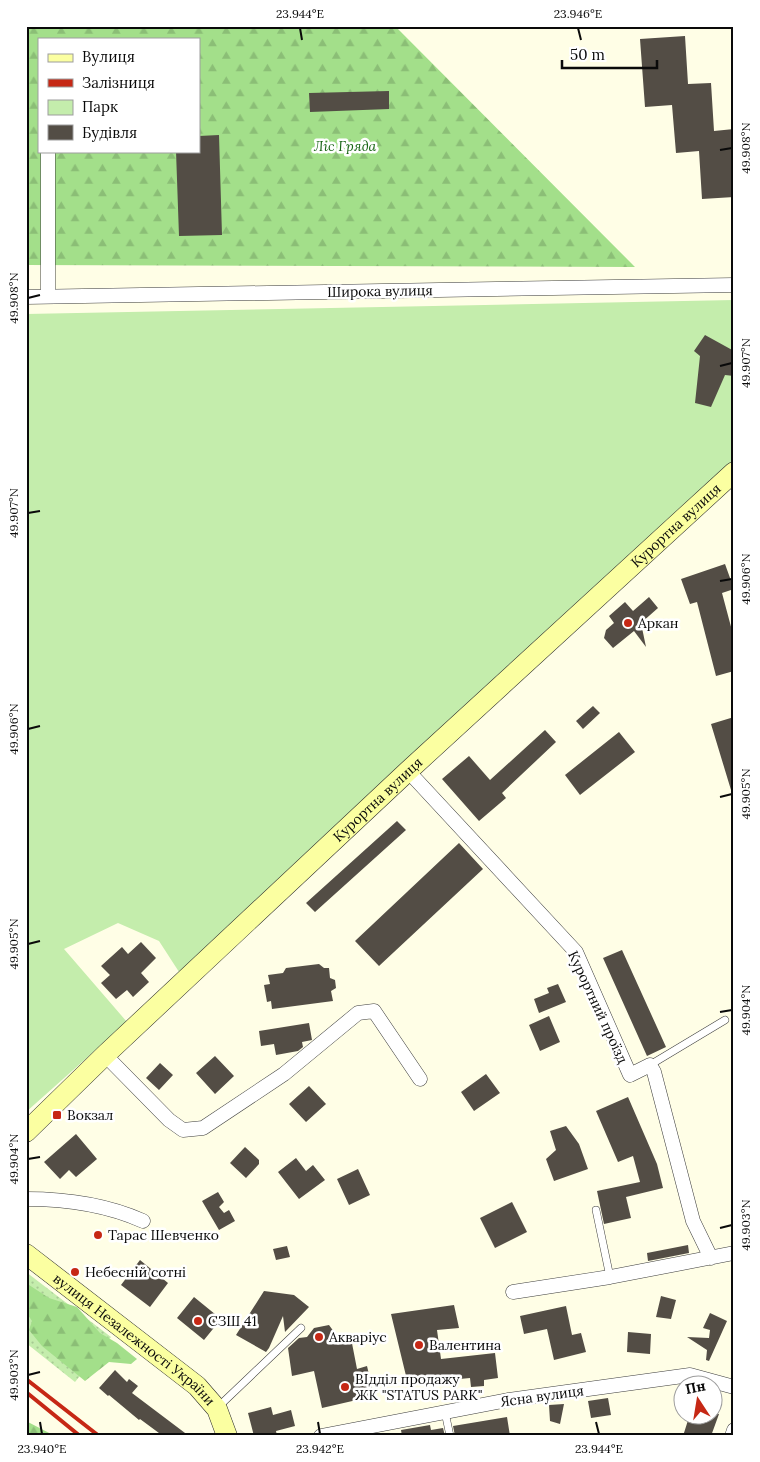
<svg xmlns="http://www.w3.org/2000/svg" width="760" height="1462" font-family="Lora,serif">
<defs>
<pattern id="grass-dots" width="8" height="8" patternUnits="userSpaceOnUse" patternTransform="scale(1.25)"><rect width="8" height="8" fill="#c4edac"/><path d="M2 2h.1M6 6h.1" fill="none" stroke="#a7ca93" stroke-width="1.8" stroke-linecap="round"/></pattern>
<pattern id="forest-firs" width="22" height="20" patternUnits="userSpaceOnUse" patternTransform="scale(1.25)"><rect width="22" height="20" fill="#a3df8a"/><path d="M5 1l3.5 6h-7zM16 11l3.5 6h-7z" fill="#8bbe76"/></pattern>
</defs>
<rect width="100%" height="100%" fill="#fffee6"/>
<path fill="url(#grass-dots)" d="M26 1272 111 1337 75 1382 26 1343Z"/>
<path fill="url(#forest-firs)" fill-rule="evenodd" d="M26 26H395L635 267 26 265ZM39 39H199V151H39Z
M26 1283 49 1298 77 1307 100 1333 117 1343 137 1359 131 1364 109 1362 85 1381 42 1346 29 1330 32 1321 26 1312Z
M26 1421 55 1436H26Z"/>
<path fill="#c4edac" d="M734 300V463L181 975 159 941 118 923 64 949 127 1022 26 1112V314Z"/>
<path fill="#534d45" d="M685 36 688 84 711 83 714 131 734 129V197L702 199 699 151 676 153 672 105 645 107 640 39Z
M389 91V109L310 112 309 93Z
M219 135 222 235 179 236 176 151H199V136Z
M705 335 734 351V376L725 375 711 407 695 403 700 356 694 351Z
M725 564 734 589 722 593 734 638V671L716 676 697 602 690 604 681 579Z
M649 597 658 608 641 623 646 647 634 631 613 648 604 638 606 630 614 623 609 616 625 602 633 611Z
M593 706 600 713 583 729 576 721Z
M734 717V790H731L711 724Z
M545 730 556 742 502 793 506 798 479 821 442 779 469 756 490 780Z
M619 732 635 752 580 795 565 775Z
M397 821 406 830 315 912 306 903Z
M459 843 483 869 379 966 355 941Z
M141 942 156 958 141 973 149 982 133 997 127 990 116 999 101 983 110 975 101 966 122 947 128 954Z
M622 950 666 1047 647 1056 603 958Z
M319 964 324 968H329L330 978 335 980 336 988 331 991 333 1001 272 1009 271 1001 267 1002 264 985 270 984 268 975 283 973 286 968Z
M558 984 566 1002 539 1013 534 999 549 993 547 988Z
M549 1016 560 1042 540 1051 529 1025Z
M309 1023 312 1040 302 1042 303 1047 298 1051 276 1055 274 1044 261 1046 259 1031Z
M215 1056 234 1076 215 1094 196 1073Z
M160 1063 173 1075 159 1090 146 1078Z
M486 1074 500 1093 474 1111 461 1092Z
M309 1086 326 1104 306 1122 289 1104Z
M628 1097 657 1164 663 1188 626 1197 631 1218 604 1224 597 1191 640 1182 633 1156 618 1162 596 1111Z
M566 1126 579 1144 588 1169 554 1181 546 1159 556 1150 550 1131Z
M76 1134 97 1159 76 1177 69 1170 60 1179 44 1162Z
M245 1147 259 1160V1164L246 1178 230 1163Z
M296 1158 306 1171 313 1165 325 1180 299 1199 278 1172Z
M358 1169 370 1195 349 1205 337 1179Z
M218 1192 224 1202 219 1207 224 1213 229 1210 235 1221 219 1230 202 1201Z
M512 1202 527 1232 495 1248 480 1218Z
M688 1245 689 1253 648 1261 647 1253Z
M287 1246 290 1257 276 1260 273 1249Z
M140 1260 168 1283 150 1307 121 1285Z
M264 1291 294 1295 309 1307 285 1332 283 1316 269 1348 266 1352 236 1335Z
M661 1296 676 1300 671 1319 656 1317Z
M194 1297 221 1319 204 1340 177 1318Z
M454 1305 459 1328 437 1330 441 1359 495 1353 498 1378 484 1380V1386L471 1387 470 1378 408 1384 391 1314Z
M566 1306 572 1335 581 1333 586 1352 554 1360 547 1329 524 1334 520 1316Z
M710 1313 727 1321 709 1361 706 1360 707 1350 687 1337 709 1338 710 1330 703 1328Z
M329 1325 337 1336 350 1333 357 1369 367 1366 374 1396 322 1408 314 1371 292 1376 288 1348 299 1338 307 1337 314 1328Z
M628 1332 651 1334 650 1354 627 1352Z
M115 1370 127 1382 129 1379 138 1386 132 1393 189 1436H163L140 1419 139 1420 109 1395 108 1396 99 1388Z
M608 1398 611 1415 591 1418 588 1401Z
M564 1404 560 1424 550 1421 549 1405Z
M271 1407 273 1415 291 1410 295 1426 276 1431 277 1436H254L248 1413Z
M690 1414H719L711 1436H683Z
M507 1417 510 1436H455L453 1426Z
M430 1425 431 1430 443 1428 445 1436H402L401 1430Z"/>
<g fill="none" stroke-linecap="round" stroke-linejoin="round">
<defs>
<path id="service" d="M650 1065 725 1020
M596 1210 610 1277
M217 1408 301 1328
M445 1412 450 1436"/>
<path id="minor" d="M48 151V296
M26 297 734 285
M408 771 576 952 630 1075 650 1065 654 1072 693 1221 711 1258
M105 1055 169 1120 183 1130 203 1128 284 1074 358 1013 374 1011 420 1079
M26 1199C67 1199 105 1204 143 1221
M513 1292 610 1277 734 1253
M321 1436 508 1400 690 1375 734 1387
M732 1436 734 1430"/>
<g id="secondary">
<path id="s1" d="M26 1132 105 1055 408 771 734 472"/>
<path id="s2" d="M26 1254 197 1386 217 1409 227 1436"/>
</g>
</defs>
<use href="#service" stroke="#3d3d3d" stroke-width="8"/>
<use href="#minor" stroke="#3d3d3d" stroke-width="15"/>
<use href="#secondary" stroke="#2c2c2c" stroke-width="21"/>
<use href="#service" stroke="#fff" stroke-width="7"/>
<use href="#minor" stroke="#fff" stroke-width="14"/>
<use href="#secondary" stroke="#fbffa1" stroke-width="20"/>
<path stroke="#c62815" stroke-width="4" d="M26 1379 99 1436
M26 1392 80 1436"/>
</g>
<path fill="none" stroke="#0a0a0a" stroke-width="2" d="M300 28 302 40M578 28 581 40M720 150 732 148M28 298 40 295M720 366 732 363M28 513 40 511M720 581 732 579M28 729 40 726M720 797 732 794M28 944 40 941M720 1012 732 1010M28 1159 40 1157M720 1228 732 1225M28 1375 40 1372M40 1422 42 1434M318 1422 320 1434M596 1422 599 1434"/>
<g fill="#c62815" stroke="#fff" stroke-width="2">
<circle cx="628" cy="623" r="5"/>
<rect x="52" y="1110" width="10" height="10" rx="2.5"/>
<circle cx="98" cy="1235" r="5"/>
<circle cx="75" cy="1272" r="5"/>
<circle cx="198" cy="1321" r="5"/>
<circle cx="319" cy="1337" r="5"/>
<circle cx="419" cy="1345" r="5"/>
<circle cx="345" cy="1387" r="5"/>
</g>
<g text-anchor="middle" stroke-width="5" stroke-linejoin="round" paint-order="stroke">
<g font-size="14" font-style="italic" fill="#196615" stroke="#fff">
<text x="345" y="151">Ліс Гряда</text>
</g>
<g font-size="14" fill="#0a0a0a" stroke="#fff">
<text transform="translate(380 291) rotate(-1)" y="5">Широка вулиця</text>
<text dy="5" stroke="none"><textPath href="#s1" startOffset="889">Курортна вулиця</textPath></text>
<text dy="5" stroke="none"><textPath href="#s1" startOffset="484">Курортна вулиця</textPath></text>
<text transform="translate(598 1007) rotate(65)" y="5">Курортний проїзд</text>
<text dy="5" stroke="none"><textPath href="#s2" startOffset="138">вулиця Незалежності України</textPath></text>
<text transform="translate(542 1396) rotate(-8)" y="5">Ясна вулиця</text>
</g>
<g font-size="14" fill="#0a0a0a" stroke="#fff" text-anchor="start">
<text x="638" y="628">Аркан</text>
<text x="67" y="1120">Вокзал</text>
<text x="108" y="1240">Тарас Шевченко</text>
<text x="85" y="1277">Небесній сотні</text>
<text x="208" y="1326">СЗШ 41</text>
<text x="329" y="1342">Акваріус</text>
<text x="429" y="1350">Валентина</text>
<text x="355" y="1384">ВІдділ продажу<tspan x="355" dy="16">ЖК "STATUS PARK"</tspan></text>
</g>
</g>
<rect width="760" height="1462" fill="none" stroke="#ffffff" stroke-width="55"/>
<rect x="38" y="38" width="162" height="115" fill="#ffffff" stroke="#9d9d9d"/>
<rect x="48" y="54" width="25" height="8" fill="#fbffa1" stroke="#9d9d9d"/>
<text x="82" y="62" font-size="15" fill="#0a0a0a">Вулиця</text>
<rect x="48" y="79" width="25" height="8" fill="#c62815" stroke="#9d9d9d"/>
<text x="82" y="88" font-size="15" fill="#0a0a0a">Залізниця</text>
<rect x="48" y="100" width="25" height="15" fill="#c4edac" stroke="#9d9d9d"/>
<text x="82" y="112" font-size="15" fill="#0a0a0a">Парк</text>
<rect x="48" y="125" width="25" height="15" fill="#534d45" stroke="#9d9d9d"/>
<text x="82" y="138" font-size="15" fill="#0a0a0a">Будівля</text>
<g transform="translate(698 1400) rotate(348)"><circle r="24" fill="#ffffff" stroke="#9d9d9d"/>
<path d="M0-4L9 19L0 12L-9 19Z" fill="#c62815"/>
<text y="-8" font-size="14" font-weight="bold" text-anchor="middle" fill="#0a0a0a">Пн</text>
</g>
<path d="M562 60v8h95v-8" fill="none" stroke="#0a0a0a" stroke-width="2.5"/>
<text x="570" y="60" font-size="15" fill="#0a0a0a" stroke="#ffffff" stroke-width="4" paint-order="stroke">50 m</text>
<rect x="28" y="28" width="704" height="1406" fill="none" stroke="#0a0a0a" stroke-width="2"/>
<g font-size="12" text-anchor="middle" fill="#0a0a0a">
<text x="300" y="18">23.944°E</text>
<text x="578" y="18">23.946°E</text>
<text transform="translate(746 148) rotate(-90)" y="4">49.908°N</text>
<text transform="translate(14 298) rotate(-90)" y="4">49.908°N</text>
<text transform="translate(746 363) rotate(-90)" y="4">49.907°N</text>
<text transform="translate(14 513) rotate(-90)" y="4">49.907°N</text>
<text transform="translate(746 579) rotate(-90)" y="4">49.906°N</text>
<text transform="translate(14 729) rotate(-90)" y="4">49.906°N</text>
<text transform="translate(746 794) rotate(-90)" y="4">49.905°N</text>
<text transform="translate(14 944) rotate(-90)" y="4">49.905°N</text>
<text transform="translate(746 1010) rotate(-90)" y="4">49.904°N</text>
<text transform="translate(14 1159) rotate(-90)" y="4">49.904°N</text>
<text transform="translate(746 1225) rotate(-90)" y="4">49.903°N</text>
<text transform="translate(14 1375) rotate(-90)" y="4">49.903°N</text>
<text x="42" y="1453">23.940°E</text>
<text x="320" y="1453">23.942°E</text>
<text x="599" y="1453">23.944°E</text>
</g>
</svg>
